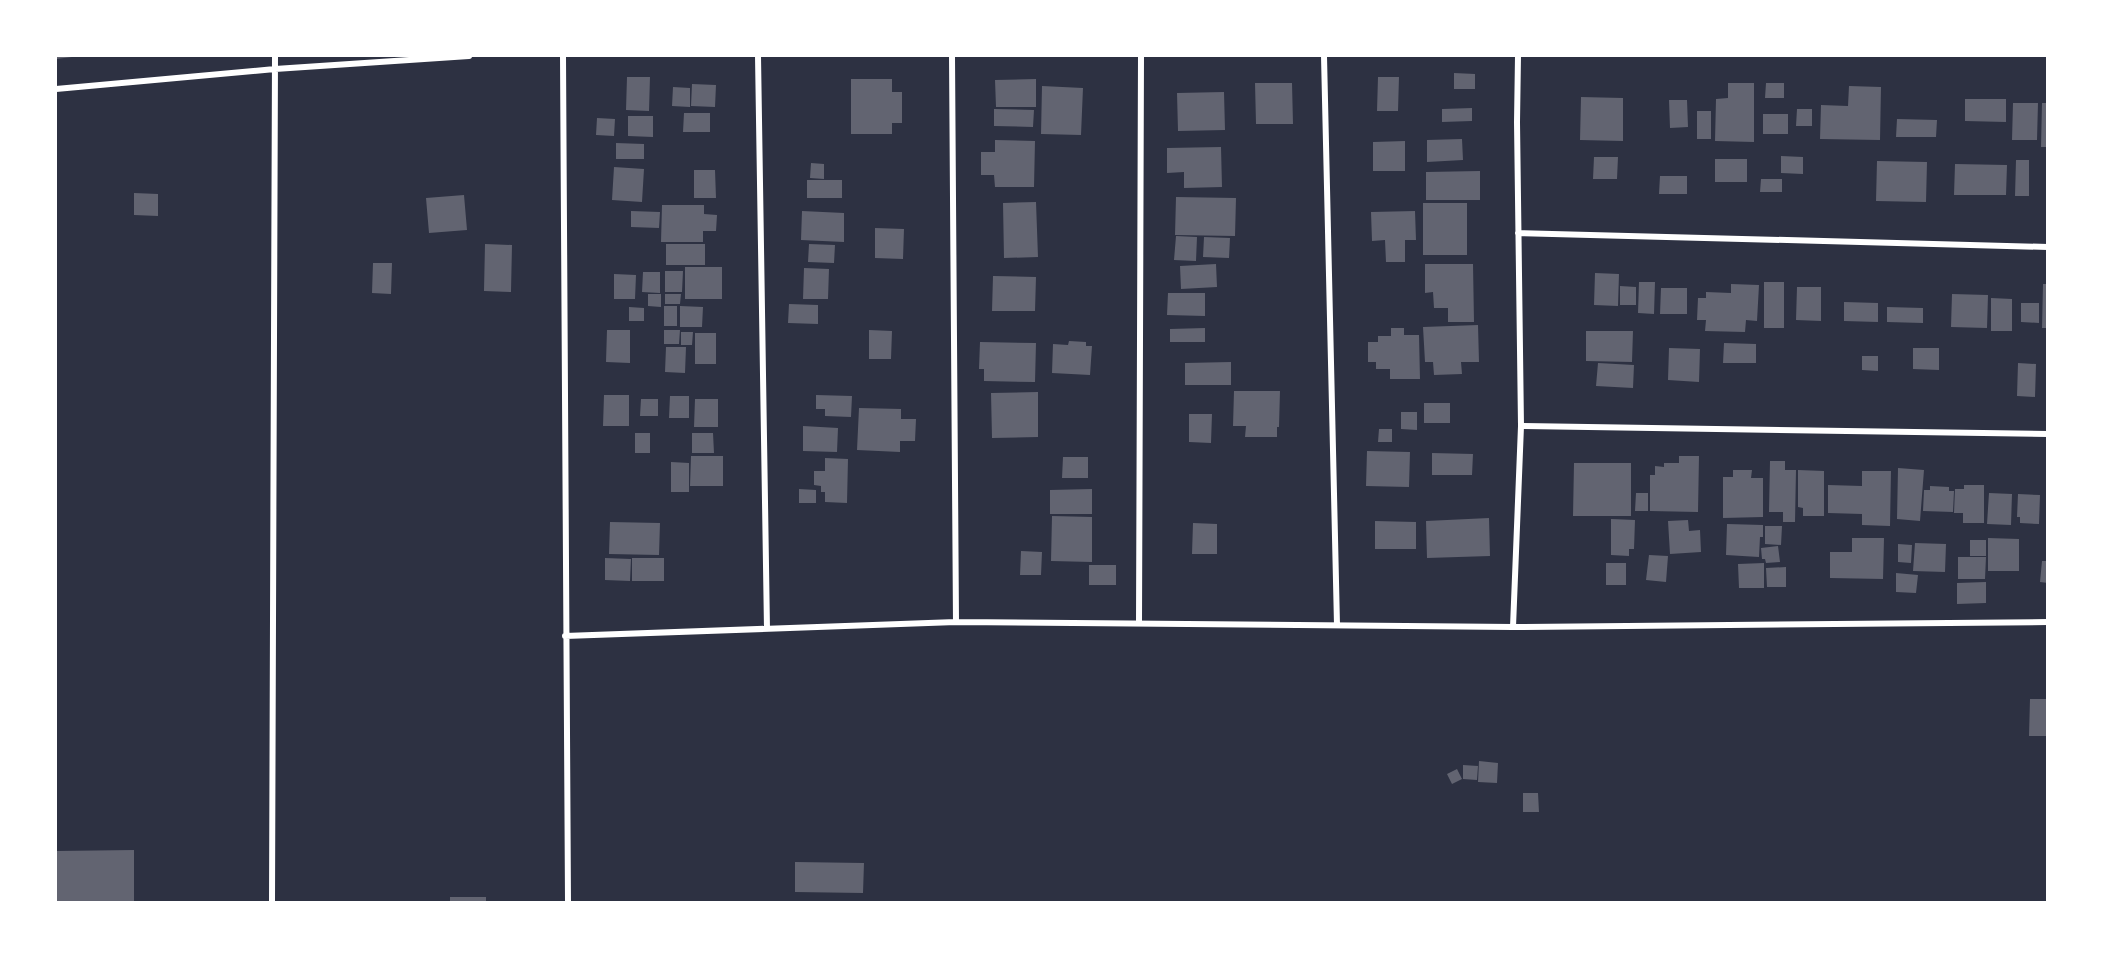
<svg xmlns="http://www.w3.org/2000/svg" width="2103" height="958" font-family="Rubik,sans-serif">
<rect width="100%" height="100%" fill="#2d3142"/>
<path fill="#626471" d="M56 56H72V57L56 59Z
M1454 73 1475 74V89H1454Z
M627 77H650L649 111 626 110Z
M1378 77H1399L1398 111H1377Z
M851 79H892V92H902V123H892V134H851Z
M1036 79V107H996L995 80Z
M1255 83H1292L1293 124H1256Z
M1728 83H1754V142L1715 141 1716 99 1728 98Z
M1766 83H1784V98H1765Z
M692 84 716 85 715 107 691 106Z
M1042 86 1083 88 1081 135 1041 134Z
M1849 86 1881 87 1880 140 1820 139 1821 105 1848 106Z
M673 87 690 88V107L672 106Z
M1224 92 1225 130 1178 131 1177 93Z
M1581 97 1623 98V141L1580 140Z
M1965 99H2006V122L1965 121Z
M1669 100H1687L1688 127 1670 128Z
M2013 103H2038L2037 140H2012Z
M2042 103H2048V147H2041Z
M1472 108V121L1442 122V109Z
M994 109 1034 110 1033 127 994 126Z
M1797 109H1812V126H1796Z
M1697 111H1711V139H1697Z
M684 113H710V132H683Z
M1763 114H1788V134H1763Z
M628 116H653V137L628 136Z
M597 118 615 119 614 136 596 135Z
M1897 119 1937 120 1936 137H1896Z
M1462 139 1463 160 1427 162V140Z
M995 140 1035 141 1034 187H995L994 175H981V152H995Z
M1405 141V171H1373V142Z
M616 143 644 144V159H616Z
M1221 147 1222 187 1184 188V172L1167 173V148Z
M1781 156 1803 157V174L1781 173Z
M1594 157H1618L1617 179H1593Z
M1715 159H1747V182H1715Z
M2016 160H2029V196H2015Z
M1877 161 1927 162 1926 202 1876 201Z
M811 163 824 164V179L810 178Z
M1955 164 2007 165 2006 195H1954Z
M614 167 644 169 642 202 612 200Z
M694 170H715L716 198H694Z
M1480 171V200H1426V172Z
M1660 176H1687V194H1659Z
M1761 179H1782V192H1760Z
M807 180H842V198H807Z
M134 193 158 194V216L134 215Z
M464 195 467 230 429 233 426 198Z
M1176 197 1236 198 1235 236 1175 235Z
M1036 202 1038 257 1004 258 1003 203Z
M1423 203H1467V255H1423Z
M662 205H704V214L717 215 716 231H703V242H661Z
M631 211 660 212 659 228 631 227Z
M802 211 844 213V242L801 240Z
M1415 211 1416 240H1405V262H1386L1385 240 1372 241 1371 212Z
M875 228 904 229 903 259 875 258Z
M1176 236 1197 237 1196 261 1174 260Z
M1204 237 1230 238 1229 258 1203 257Z
M485 244 512 245 511 292 484 291Z
M666 244H705V265H666Z
M809 244 835 245 834 263 808 262Z
M373 263H392L391 294 372 293Z
M1216 264 1217 287 1181 289 1180 266Z
M1425 264H1473L1474 322H1448V308H1434L1433 292 1425 293Z
M685 267H722V299H685Z
M804 268 829 269 828 299H803Z
M665 271H683L682 292H665Z
M643 272H660V293L642 292Z
M1595 273 1619 274 1618 306 1594 305Z
M614 274 636 275 635 299H614Z
M993 276 1036 277 1035 311H992Z
M1639 282H1655L1654 314 1638 313Z
M1764 282H1784V328H1764Z
M1731 284 1759 285 1757 321 1746 320 1745 332 1705 331 1706 320H1697L1698 298H1706V292L1731 293Z
M2043 284H2048V328H2042Z
M1620 286 1636 287V305H1620Z
M1797 287H1821V321L1796 320Z
M1661 288H1687V314H1660Z
M1168 293H1205V316L1167 315Z
M648 294H661V307L648 306Z
M665 294H681L680 304H665Z
M1952 294 1988 295 1987 328 1951 327Z
M1991 298 2012 299V331H1991Z
M1844 302 1878 303V322L1844 321Z
M2021 303H2039V323L2021 322Z
M789 304 818 305V324L788 323Z
M664 306H677V326H664Z
M680 306 703 307 702 327H680Z
M629 307 644 308V321H629Z
M1887 307 1923 308V323L1887 322Z
M1478 325 1479 362H1461L1462 374 1434 375 1433 362H1425L1423 327Z
M1205 328V342H1170V329Z
M1391 328H1404V335H1419L1420 379H1390V369H1376V362H1368V342H1378V336H1391Z
M607 330H630V363L606 362Z
M664 330H680L679 344H664Z
M869 330 892 331 891 359H869Z
M1586 331H1633L1632 362 1586 361Z
M681 332H693L692 345H681Z
M695 333H716V364H695Z
M1069 341 1086 342V346H1092L1090 375 1052 373 1053 344 1068 345Z
M980 342 1036 343 1035 382 984 381V369H979Z
M1724 343 1756 344V363H1723Z
M666 347H686L685 373 665 372Z
M1669 348 1700 349 1699 382 1668 380Z
M1913 348H1939V370L1913 369Z
M1862 356H1878V371L1862 370Z
M1231 362V385H1185V363Z
M1598 363 1634 365 1633 388 1596 386Z
M2018 363 2036 364 2035 397 2017 396Z
M1234 391H1280L1279 427H1277V437H1245L1246 426H1233Z
M1038 392V437L992 438 991 393Z
M604 395H629V426H603Z
M816 395 852 396 851 417 825 416V409H816Z
M670 396H689V418H669Z
M641 399H658V416H640Z
M695 399H718V427H694Z
M1424 403H1450V423H1424Z
M859 408 901 409V419H916L915 441H900V452L857 450Z
M1401 412H1417V430L1401 429Z
M1189 414H1212L1211 443 1189 442Z
M803 426 838 428 837 452 803 451Z
M1379 429H1392V442H1378Z
M635 433H650V453H635Z
M692 433H713L714 453H692Z
M1367 451 1410 452 1409 487 1366 486Z
M1432 453 1473 454 1472 475H1432Z
M691 456H723V486H690Z
M1679 456H1699L1698 512 1650 511V475H1655V466L1664 467V463H1679Z
M1063 457H1088V478H1062Z
M825 458 848 459 847 503 825 502V492H821V486L814 485V471H825Z
M1770 461H1785V470H1796L1795 522H1783V512H1769Z
M671 462 689 463V492H671Z
M1574 463H1631V516H1573Z
M1898 468 1924 470 1920 521 1897 519Z
M1733 470H1752L1751 478H1763V517L1723 518V477H1733Z
M1798 470 1824 471V516H1803V508L1798 507Z
M1862 471H1891L1890 526 1862 525V514L1828 513V485L1862 486Z
M1964 485H1984V523H1963V513H1954L1955 489H1964Z
M1930 486 1949 487V491H1954L1953 512 1923 511 1924 490H1930Z
M799 489 816 490V503H799Z
M1092 489V514H1050V490Z
M1636 493H1648V511H1635Z
M1989 493 2012 494 2011 525 1987 524Z
M2018 494 2040 495 2039 524 2020 523V517H2017Z
M1052 516 1092 517V562L1051 561Z
M1489 518 1490 556 1427 558 1426 521Z
M1611 519 1635 520 1634 549H1629V556L1611 555Z
M1688 520 1689 531 1700 530 1701 552 1670 554 1668 521Z
M1375 521 1416 522V549H1375Z
M610 522 660 523 659 555 609 554Z
M1193 523 1217 524V554H1192Z
M1727 524 1763 525V537H1760L1759 557 1726 555Z
M1765 526H1782L1781 545 1765 544Z
M1852 538H1884L1883 579 1830 578V552H1852Z
M1988 538 2019 539V571H1988Z
M1970 540H1986V556H1970Z
M1915 543 1946 544 1945 572 1913 571Z
M1898 544 1912 545 1911 563 1898 562Z
M1778 546 1780 562 1766 563 1765 559H1762L1761 548Z
M1021 551 1042 552 1041 575H1020Z
M1649 555 1668 556 1666 582 1646 580Z
M1958 557H1986L1985 579H1958Z
M605 558 631 559 630 581 605 580Z
M632 558H664V581H632Z
M2042 561H2048V583L2040 582Z
M1606 563H1626V585H1606Z
M1764 563V588H1739L1738 564Z
M1089 565H1116V585H1089Z
M1786 567V587H1767L1766 568Z
M1896 573 1918 575 1916 593 1896 592Z
M1986 582V603L1957 604V583Z
M2030 699H2048V736H2029Z
M1479 761 1498 763 1497 783 1478 782Z
M1463 765 1478 766 1477 780 1463 779Z
M1457 769 1462 779 1452 784 1447 774Z
M1523 793H1538L1539 812H1523Z
M134 850V902H56V851Z
M795 862 864 863 863 893 795 892Z
M450 897H486V902H450Z"/>
<g fill="none" stroke-linecap="round" stroke-linejoin="round">
<path stroke="#fff" stroke-width="6" d="M563 56 568 902
M758 56 767 629
M952 56 956 622
M1324 56 1337 625
M56 89 275 69 469 56
M1518 233 2048 247
M1521 426 2048 434
M1139 623 1141 56
M1513 627 1521 426 1517 122 1518 56
M565 636 956 622 1513 627 2048 622
M272 902 275 56"/>
</g>
<rect width="2103" height="958" fill="none" stroke="#ffffff" stroke-width="114"/>
</svg>
